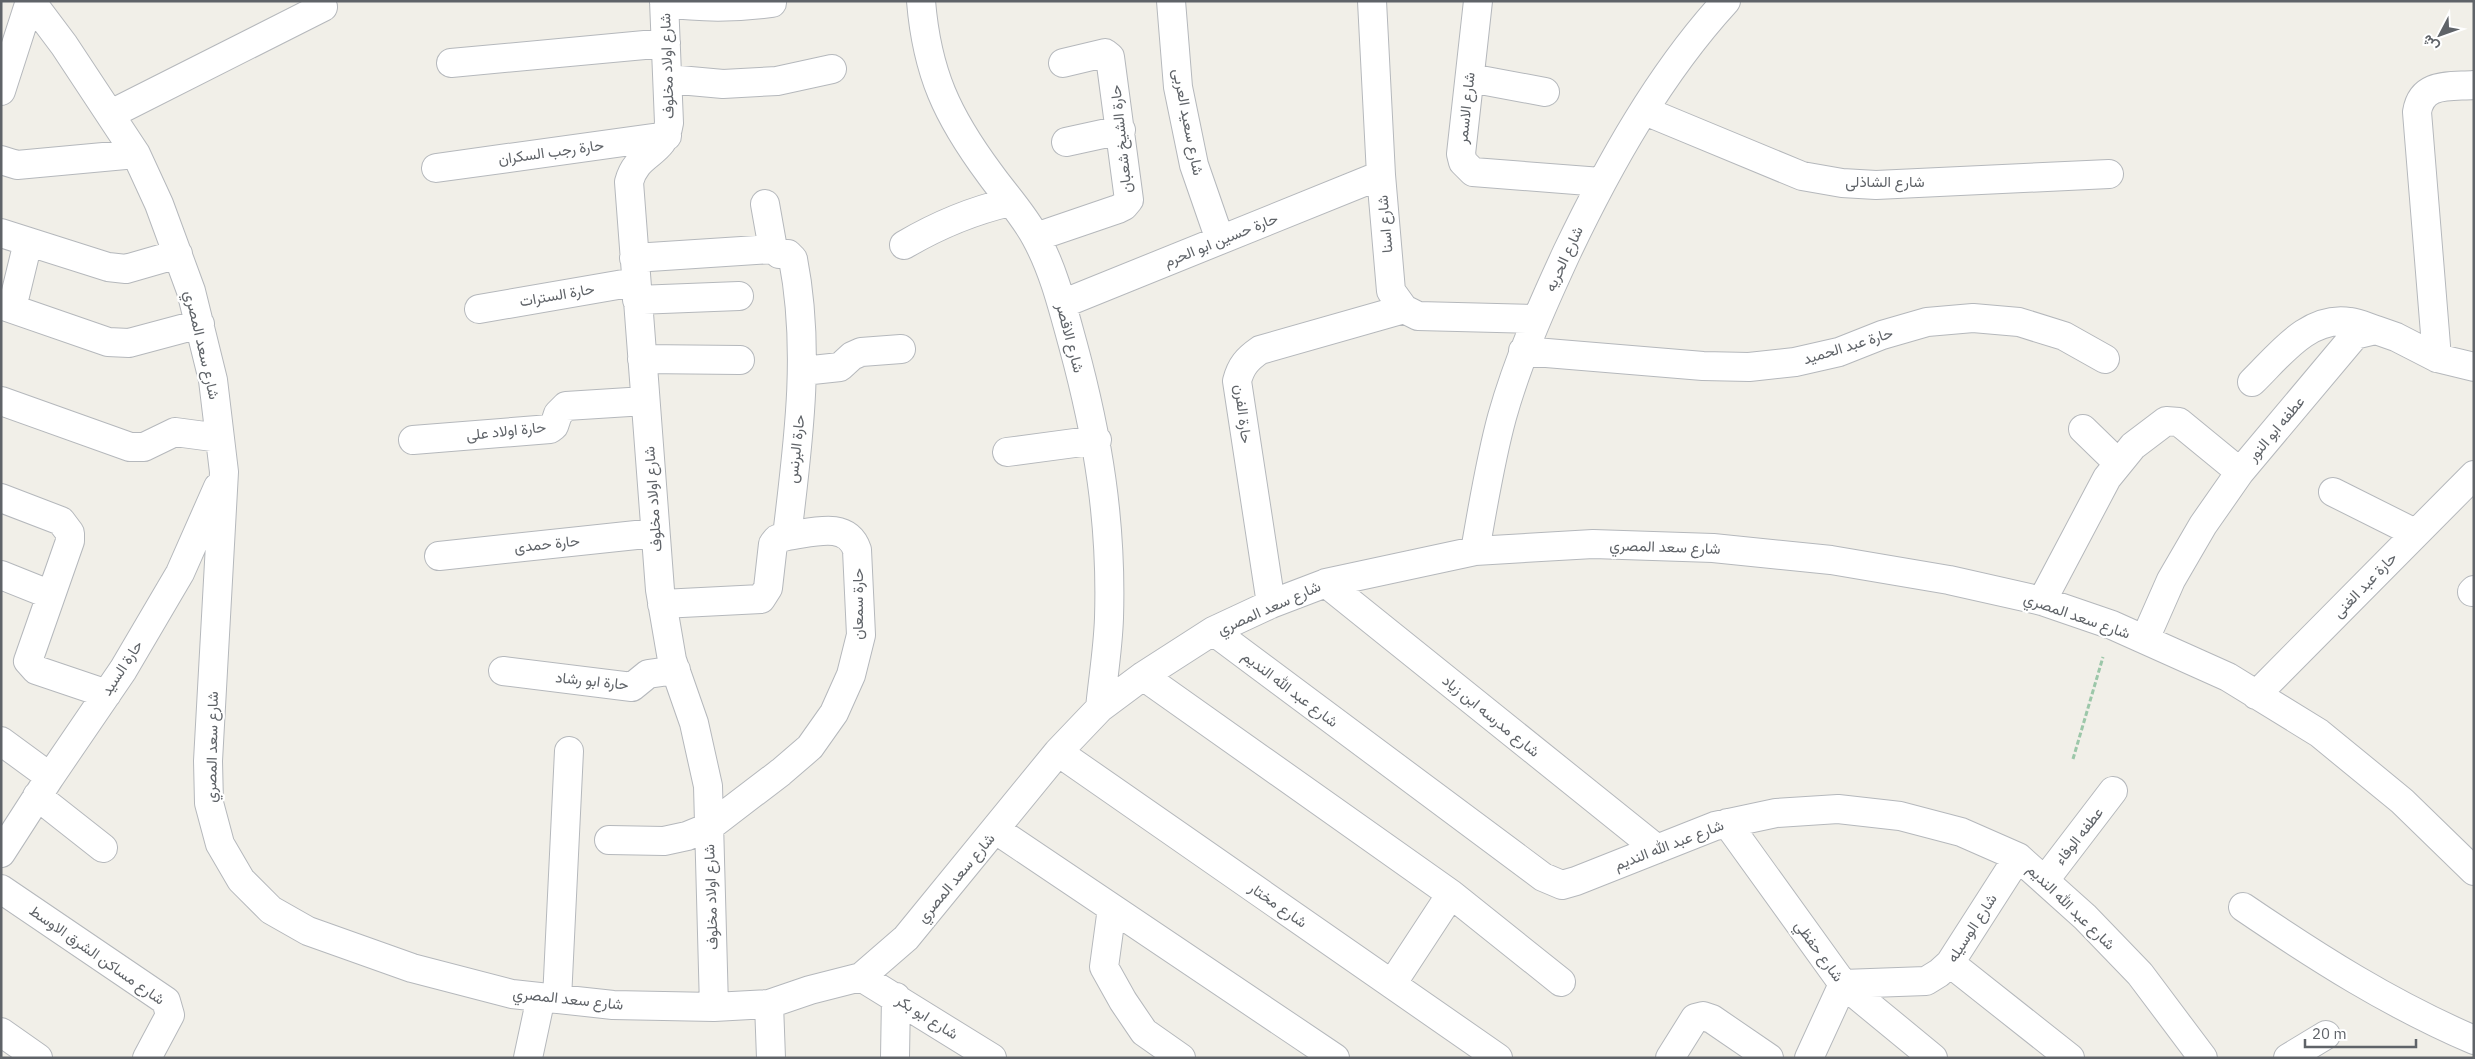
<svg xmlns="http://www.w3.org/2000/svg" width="2475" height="1059" font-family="'IBM Plex Sans',Vazirmatn,sans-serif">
<rect width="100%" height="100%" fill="#f1efe8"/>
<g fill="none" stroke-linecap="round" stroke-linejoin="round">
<defs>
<path id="minor" d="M31 1 64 45 136 154 159 204 191 291 213 380 224 472 208 761 209 803 220 844 241 880 271 910 308 931 412 968 512 994 613 1005 714 1007 769 1004 810 990 861 977 906 938 1058 752 1100 708 1143 676 1213 631 1271 604 1326 583 1475 551 1593 544 1713 548 1831 560 1949 580 2042 601 2112 625 2228 677 2319 733 2402 801 2474 871
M664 1 669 123C664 156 637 151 629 182L660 590 672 660 694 723 708 786 714 1007
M921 1C927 73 947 116 990 174 1005 195 1024 215 1036 238 1054 271 1063 309 1073 345 1098 437 1112 522 1109 618 1108 648 1103 678 1100 708
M1171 1 1178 87 1194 165 1220 240
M1372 1 1381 175 1391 291 1404 309 1418 316 1535 319
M1478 1 1461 154 1463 162 1473 172 1601 182
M664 3C701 8 735 8 772 3
M451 63 666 43
M1470 78 1545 92
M668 79 723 84 777 81 832 69
M1 91 30 1
M1645 111 1802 176 1842 183 1876 185 2109 174
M111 114 323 7
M1066 142 1121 130
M1 160 17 165 136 154
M436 168 667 136
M1 233 108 267 126 269 178 254
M1036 237 1118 209 1124 206 1129 200 1110 57 1105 53 1063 63
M904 245C938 225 971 211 1010 202
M634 258 773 249
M637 300 739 296
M1062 304 1381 175
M1 305 108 342 129 343 200 324
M12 308 28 242
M479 309 635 282
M1523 351 1703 366 1749 367 1795 362 1839 352 1882 335 1927 322 1973 318 2019 322 2064 336 2105 359
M2437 358 2417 112C2422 82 2449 87 2474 85
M642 359 740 360
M803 371 840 367 852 356 861 352 901 349
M2252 382C2279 356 2308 315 2350 322 2358 323 2367 327 2376 330
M1 401 130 447H144L175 432 220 438
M2083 429 2118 463
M413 440 550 429 554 426 558 414 566 406 645 401
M1007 452 1097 440
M2333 492 2415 533
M1 498 61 521 70 533V541L28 661 36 670 107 694
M1475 551C1483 506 1490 461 1502 417 1518 360 1542 306 1567 252 1609 164 1660 73 1726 1
M439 556 655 533
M1 575 51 595
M1326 583 1657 849
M2472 592 2474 590
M2042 601 2107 478 2133 446 2166 421 2179 422 2240 472
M662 604 761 599 768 588 773 544 777 539 787 536C798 444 811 351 793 259L788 254H779L773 249 765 204
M1271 604 1237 381C1241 366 1247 359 1260 350L1404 309
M1213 631 1543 877 1562 885 1576 881 1715 826 1776 813 1838 809 1900 816 1961 832 2018 857 2085 917 2140 974 2203 1058
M2145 639 2171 580 2203 525 2240 472 2355 335 2376 330 2396 337 2437 358 2474 367
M503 671 632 687 648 674 676 670
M1143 676 1451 894 1561 982
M2256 695 2474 475
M1 741 50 777
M1058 752 1498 1058
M37 796 103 848
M1727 823 1843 984 1933 1058
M996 830 1335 1058
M609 840 664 841 687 836 709 827 781 772 810 747 834 713 851 675 861 635 857 550C847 520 812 533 787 536
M1 853 50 777 123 670 180 573 218 487
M2045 880 2113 791
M1 889 166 1001 170 1015 147 1058
M2243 907C2318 958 2390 1004 2474 1040
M1112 908 1104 967 1123 1001 1144 1032 1181 1058
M1950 963 2070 1058
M861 977 992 1058
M1392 984 1451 894
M557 999 569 751
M769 1004 771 1058
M1 1032 38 1058
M528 1058 541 997
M895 1058 896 997
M1670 1058 1695 1018 1703 1016 1712 1019 1769 1058
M1809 1058 1843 984 1926 981 1939 973 1950 963 2018 857
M2288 1058 2326 1035"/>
</defs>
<use href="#minor" stroke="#b5b8bc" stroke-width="30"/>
<path stroke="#9cc7a9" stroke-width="3" stroke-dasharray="5 2.5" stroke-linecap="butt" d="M2073 759 2103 657"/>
<use href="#minor" stroke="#fff" stroke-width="28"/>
</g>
<g text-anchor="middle" stroke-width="4.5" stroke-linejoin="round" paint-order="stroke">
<g font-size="15" fill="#5f6368" stroke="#fff">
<text transform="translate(667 66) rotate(-92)" y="5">شارع اولاد مخلوف</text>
<text transform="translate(1466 108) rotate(-84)" y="5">شارع الاسمر</text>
<text transform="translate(1188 122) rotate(79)" y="5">شارع سعيد العربى</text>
<text transform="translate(1121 139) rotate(-96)" y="5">حارة الشيخ شعبان</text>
<text transform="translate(551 152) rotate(-8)" y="5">حارة رجب السكران</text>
<text x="1885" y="187">شارع الشاذلى</text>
<text transform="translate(1385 224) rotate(-95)" y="5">شارع اسنا</text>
<text transform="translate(1221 240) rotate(-22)" y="5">حارة حسين ابو الحرم</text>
<text transform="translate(1564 259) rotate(-65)" y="5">شارع الحريه</text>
<text transform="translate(557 295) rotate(-10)" y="5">حارة السترات</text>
<text transform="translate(1070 338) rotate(75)" y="5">شارع الاقصر</text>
<text transform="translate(202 345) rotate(77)" y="5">شارع سعد المصري</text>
<text transform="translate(1848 346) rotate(-17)" y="5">حارة عبد الحميد</text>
<text transform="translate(1243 414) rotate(83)" y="5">حارة الفرن</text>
<text transform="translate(2276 429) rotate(-50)" y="5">عطفه ابو النور</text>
<text transform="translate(506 431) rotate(-6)" y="5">حارة اولاد على</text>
<text transform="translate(796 449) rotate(-84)" y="5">حارة البرنس</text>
<text transform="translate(653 499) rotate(-94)" y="5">شارع اولاد مخلوف</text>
<text transform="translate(547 544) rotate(-6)" y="5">حارة حمدى</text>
<text transform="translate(1665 547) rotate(2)" y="5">شارع سعد المصري</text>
<text transform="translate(2365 585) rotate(-46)" y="5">حارة عبد الغنى</text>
<text transform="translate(858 604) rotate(-90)" y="5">حارة سمعان</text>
<text transform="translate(1269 608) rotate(-24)" y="5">شارع سعد المصري</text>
<text transform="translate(2077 616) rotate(19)" y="5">شارع سعد المصري</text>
<text transform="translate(122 668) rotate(-57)" y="5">حارة السيد</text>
<text transform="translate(592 681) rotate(6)" y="5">حارة ابو رشاد</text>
<text transform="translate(1290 689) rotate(37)" y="5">شارع عبد الله النديم</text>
<text transform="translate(1491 716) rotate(39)" y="5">شارع مدرسه ابن زياد</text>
<text transform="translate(212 747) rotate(-89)" y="5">شارع سعد المصري</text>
<text transform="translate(2079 836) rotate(-52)" y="5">عطفه الوفاء</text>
<text transform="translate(1669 845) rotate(-21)" y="5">شارع عبد الله النديم</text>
<text transform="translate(956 878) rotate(-50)" y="5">شارع سعد المصري</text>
<text transform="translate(711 897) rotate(-92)" y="5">شارع اولاد مخلوف</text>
<text transform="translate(1278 905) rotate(35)" y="5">شارع مختار</text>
<text transform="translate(2071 907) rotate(44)" y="5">شارع عبد الله النديم</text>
<text transform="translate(1972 928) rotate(-57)" y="5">شارع الوسيله</text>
<text transform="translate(1819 951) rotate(54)" y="5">شارع حفظي</text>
<text transform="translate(97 955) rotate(35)" y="5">شارع مساكن الشرق الاوسط</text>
<text transform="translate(568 999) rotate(6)" y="5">شارع سعد المصري</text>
<text transform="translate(927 1017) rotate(32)" y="5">شارع ابو بكر</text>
</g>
</g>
<rect width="2475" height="1059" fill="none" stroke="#5f6368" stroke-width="5"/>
<g transform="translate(2440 35) rotate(229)" stroke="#ffffff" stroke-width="4" paint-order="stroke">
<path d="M0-4L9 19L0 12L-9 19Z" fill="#5f6368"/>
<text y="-8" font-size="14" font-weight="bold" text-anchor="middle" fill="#5f6368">ش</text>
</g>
<path d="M2305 1039v8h111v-8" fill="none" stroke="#5f6368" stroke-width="2.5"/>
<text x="2312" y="1039" font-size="15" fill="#5f6368" stroke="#ffffff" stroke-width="4" paint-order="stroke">20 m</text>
</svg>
